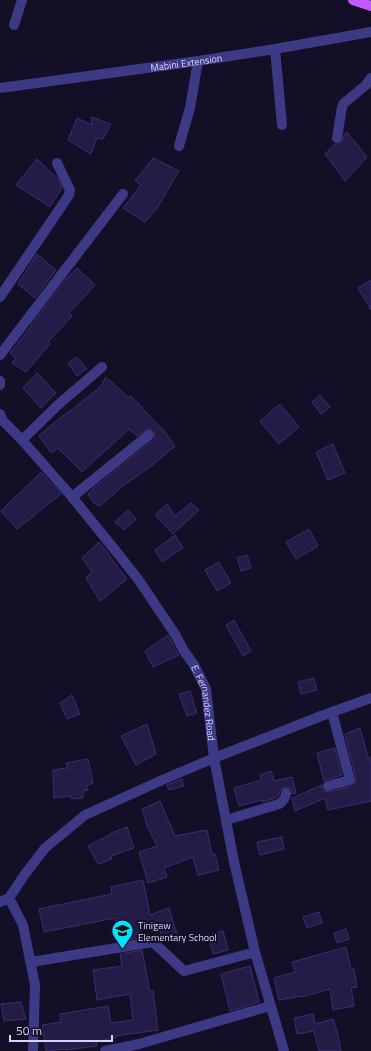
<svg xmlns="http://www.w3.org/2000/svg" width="371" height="1051" font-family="'Titillium Web',sans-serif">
<rect width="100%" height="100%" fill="#130f26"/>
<path fill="#241b47" stroke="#3b2d73" d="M91 117 111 124 103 139 97 138 91 154 68 140 77 118 92 125Z
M347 132 367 157 345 181 325 154 335 144H339L342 142 344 135Z
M153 158 179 171 157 208 145 222 123 208 141 185 135 181Z
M37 159 58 179 62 188 50 207 16 185Z
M37 254 56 270 35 298 18 284Z
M77 268 95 285 69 313 72 316 48 342 50 344 26 372 12 363 16 358 10 353 32 325H31L66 279Z
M371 280V310L358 288Z
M77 357 87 369 77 376 68 363Z
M37 373 56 393 41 408 23 388Z
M106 377 129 398 131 396 160 427H161L175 446 150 467 124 485 100 506 94 503 88 494 96 486 153 440 155 438V434L154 431 151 429H148L137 436 129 429 82 472 58 448 51 453 39 436 60 418 74 408 100 387Z
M320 395 330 407 321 414 312 402Z
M280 404 299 427 279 444 260 421Z
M333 444 345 473 328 480 316 452Z
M41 472 61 494 17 529 1 511Z
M191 503 199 510 173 534 155 515 167 504 175 516Z
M128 510 136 519 124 530 115 522Z
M309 529 318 546 296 559 286 542Z
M175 535 183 548 162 562 155 550Z
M99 542 109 554H108L127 579 100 601 86 578 92 572 82 558Z
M247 555 251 568 241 571 237 558Z
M219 562 231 583 217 591 205 570Z
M234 620 251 651 243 656 226 625Z
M168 635 179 655 153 667 145 651Z
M314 678 317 690 301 694 298 682Z
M190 691 197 713 187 716 179 694Z
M72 695 80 714 67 719 60 703Z
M147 724 156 754 136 765 121 736Z
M360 728 368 757H369L371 762V801L328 810 325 798 295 811 292 798 322 785V788L324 791 329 792 352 786 355 784 356 781V778L345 734Z
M335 748 342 775 324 781 317 753Z
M88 759 93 783 86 786 88 790 83 791V798L71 799V796L54 798 53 770 67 768 66 763Z
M271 771 274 781 292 777 296 793 292 794V791L290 788 287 787H284L280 790 279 795 276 798 262 802V800L239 806 234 788 261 780 260 775Z
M182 779 184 786 169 790 167 785Z
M160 801 175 836 207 830 212 855 215 854 219 870 198 875 193 857 164 868 167 877 148 883 139 852 157 846 145 821H146L142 809Z
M127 827 134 848 111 856 112 859 98 864 88 846 111 834V833Z
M282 837 284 849 260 855 257 842Z
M143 880 150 915 169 908 178 938 163 942 159 927 139 931 140 938 119 941 115 918 44 932 39 909 112 894 111 887Z
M319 912 322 923 307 928 303 917Z
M346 929 349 939 337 943 334 933Z
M223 931 228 950 213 954 208 935Z
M346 947 351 969H354L357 987 351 988 354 1006 333 1010 330 989 302 997V996L279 1000 274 978 295 972 292 962Z
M142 950 150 992 153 991 158 1030 116 1036V1038L96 1041 97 1046 66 1050 65 1049 46 1051 42 1025 61 1022 60 1014 108 1006 111 1023 133 1020 130 994 97 1000 93 970 122 966 120 954Z
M250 966 259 1002 230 1011 221 974Z
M21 1002 26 1019 4 1021 1 1004Z
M313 1014 315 1024 333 1019 337 1031 341 1051H319L314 1031 297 1034 294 1018Z"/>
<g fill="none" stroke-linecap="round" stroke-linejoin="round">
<g stroke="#3d3a85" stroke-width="10">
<path d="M14 25 22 0"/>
<path d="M275 49 282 125"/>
<path id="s1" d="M0 88 198 61 275 49 371 32"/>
<path d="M337 138 342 107 344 103 366 85 371 78"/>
<path d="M179 146 190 108 198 61"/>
<path d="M0 297 69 195 70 190 68 186 57 163"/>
<path d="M0 355 123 194"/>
<path d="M0 381V385"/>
<path id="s2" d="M0 414 3 421 22 440 72 497 111 545 138 579 175 634 184 651 194 665 206 689 214 758 234 862 255 952 284 1051"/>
<path d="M22 440 59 404 102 367"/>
<path d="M72 497 149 435"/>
<path d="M328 786 350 780 332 712"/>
<path d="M226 820 279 804C283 801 286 798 286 793"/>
<path d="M9 898 23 925 35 985 33 1051"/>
<path d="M0 902 9 898 25 874 45 848 85 815 160 781 214 758 321 716 371 698"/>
<path d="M31 962 153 942 184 971 255 952"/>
<path d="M105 1051 139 1044 270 1006"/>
</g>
<path stroke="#c25bff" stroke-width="10" d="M353 0 371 6"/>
</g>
<defs>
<symbol id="school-pin" viewBox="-11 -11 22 30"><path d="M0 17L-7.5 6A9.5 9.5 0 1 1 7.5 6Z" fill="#00e5ff" stroke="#130f26"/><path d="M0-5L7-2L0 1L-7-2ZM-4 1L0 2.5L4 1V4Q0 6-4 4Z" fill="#111"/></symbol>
</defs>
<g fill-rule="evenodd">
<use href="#school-pin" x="110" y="918" width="25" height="34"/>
</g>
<g text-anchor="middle" stroke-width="4" stroke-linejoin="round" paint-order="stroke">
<g font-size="10" fill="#d9d4ff" stroke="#130f26">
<text dy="4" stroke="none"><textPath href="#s1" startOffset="188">Mabini Extension</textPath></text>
<text dy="4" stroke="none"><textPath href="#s2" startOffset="358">E. Fernandez Road</textPath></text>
</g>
<g font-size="10" fill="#d9d4ff" stroke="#130f26" text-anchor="start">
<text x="138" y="929">Tinigaw<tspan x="138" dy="12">Elementary School</tspan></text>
</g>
</g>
<path d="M10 1035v6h102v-6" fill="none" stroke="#d9d4ff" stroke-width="2"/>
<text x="16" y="1035" font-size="12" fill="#d9d4ff" stroke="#130f26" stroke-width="3" paint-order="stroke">50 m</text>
</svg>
